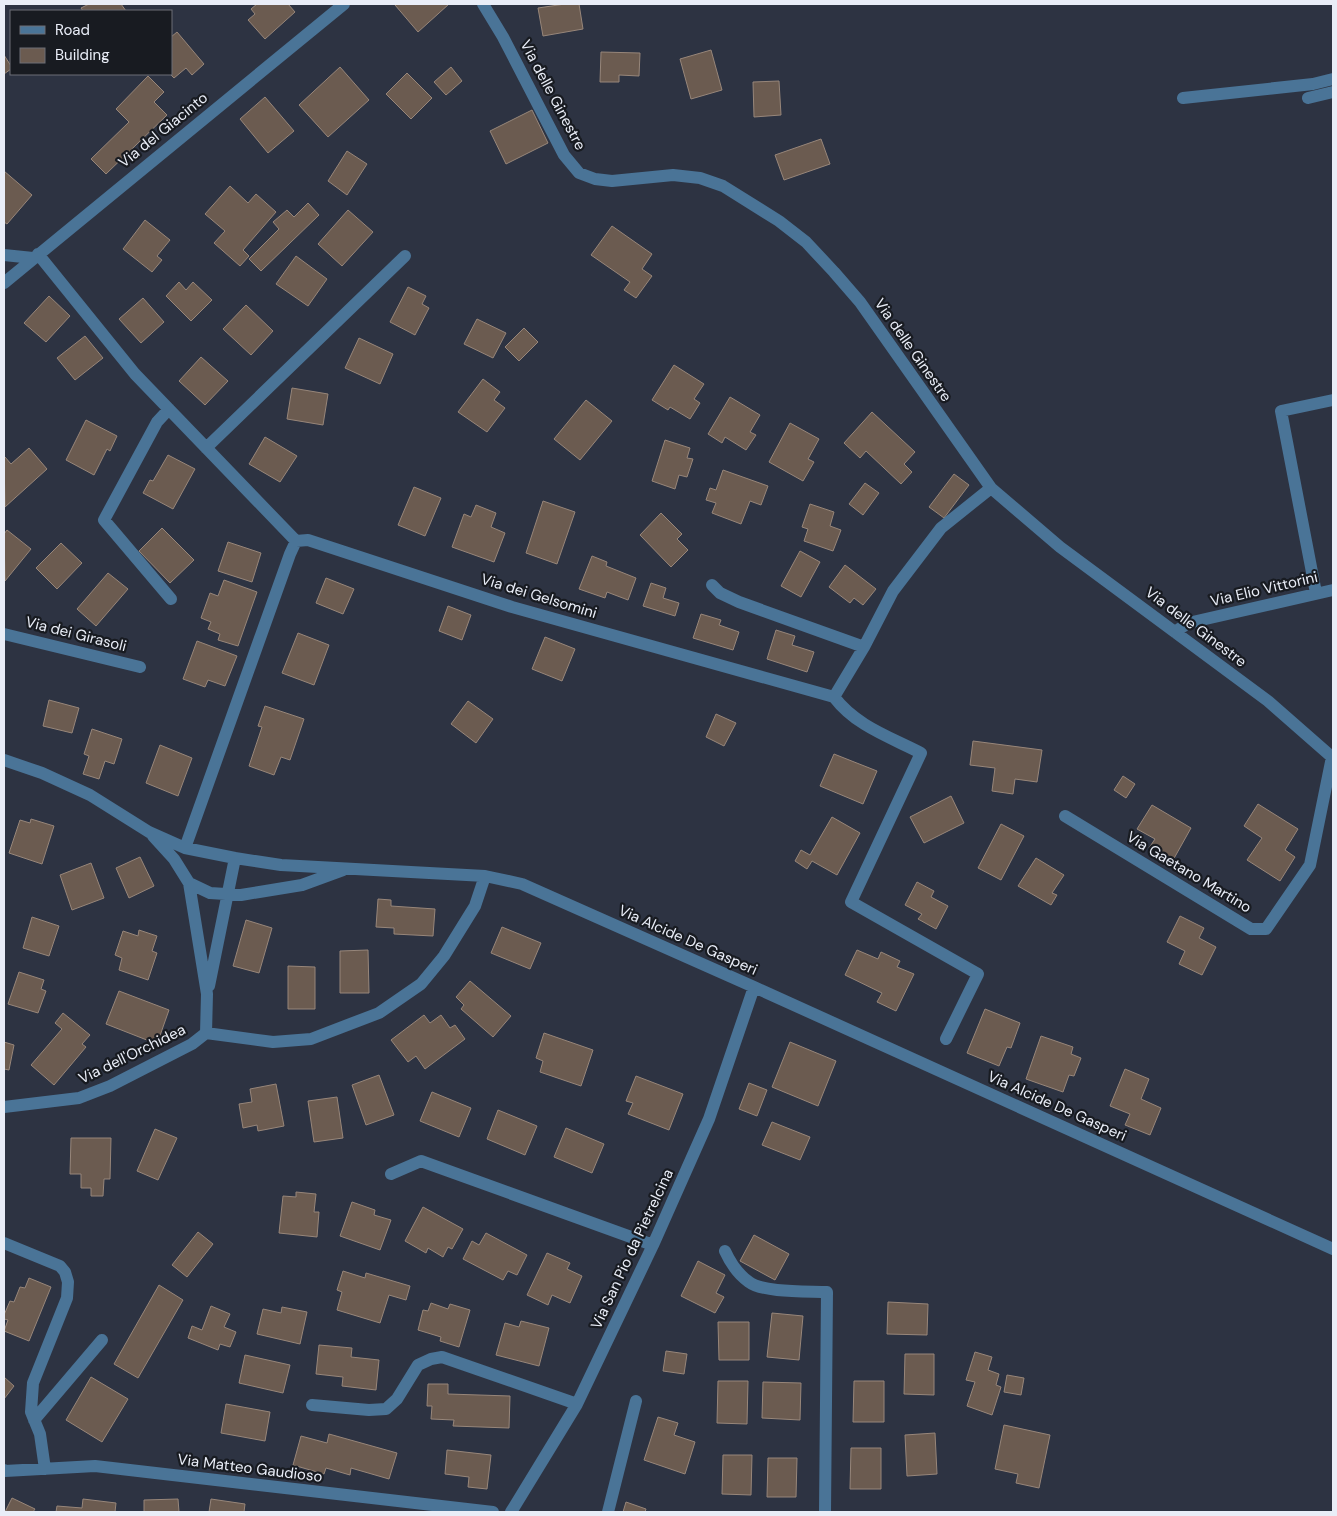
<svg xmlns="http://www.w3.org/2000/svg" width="1337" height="1516" font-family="'DM Sans',sans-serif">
<rect width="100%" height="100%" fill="#2d3342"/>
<path fill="#6b5b50" stroke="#97867a" d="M89 4H121L126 11H83L81 8Z
M257 4H288L295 12 265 39 248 20 255 14 251 9Z
M396 4H449L418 32 395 5Z
M565 4H579L583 29 543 36 538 8Z
M177 32 204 64 192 75 186 68 174 78 170 74 171 37Z
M711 50 722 90 691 99 680 59Z
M601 52 640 53 639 76 619 75V82H600Z
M4 55 11 66V69L4 74Z
M340 67 369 100 328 137 299 105Z
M451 67 462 81 446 95 434 82Z
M407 73 432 98 411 119 386 94Z
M148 76 164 92 154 102 167 115 106 174 91 159 129 122 116 109Z
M779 81 781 115 754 117 753 82Z
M265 97 294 131 268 153 240 119Z
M532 110 548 143 506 164 490 131Z
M821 139 830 164 784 180 775 155Z
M347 151 367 164 347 195 328 181Z
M4 171 32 195 7 224 4 222Z
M230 186 248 203 256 194 276 212 243 250 249 256 240 266 214 243 225 231 205 214Z
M308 203 319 215 261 271 249 259 279 229 273 222 287 210 294 217Z
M348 210 373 232 342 266 318 244Z
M145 220 170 240 157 256 162 260 152 272 123 249Z
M612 226 652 254 642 269 652 276 636 298 624 290 630 282 591 255Z
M296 256 327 279 308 306 276 284Z
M179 282 186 290 193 282 212 300 191 321 166 296Z
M408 287 426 296 422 304 429 308 415 335 390 322Z
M49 296 70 316 46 342 24 323Z
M143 298 164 322 141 343 119 319Z
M246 305 273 331 251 355 223 329Z
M477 319 506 333 493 358 464 344Z
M524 328 538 342 519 361 505 347Z
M85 336 103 358 75 380 57 358Z
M359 338 393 354 380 384 345 368Z
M201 357 228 381 205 405 179 381Z
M674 365 704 384 694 399 700 403 690 419 670 407 668 410 652 400Z
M483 379 500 392 494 400 505 408 487 432 458 412Z
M292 388 328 394 323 425 287 419Z
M730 397 760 415 750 432 756 435 746 450 725 437 722 443 708 434Z
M586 400 612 421 580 460 554 439Z
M872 412 915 452 904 464 912 472 901 484 866 451 860 458 844 443Z
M86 420 117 436 110 451 107 449 94 475 66 460Z
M790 423 819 439 808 459 814 462 803 481 769 462Z
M265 437 297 456 280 482 249 464Z
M665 440 690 448 687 458 693 459 687 477 679 475 675 489 652 481Z
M29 448 47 469 5 507 4 458 5 457 11 464Z
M168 455 195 469 173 509 143 493 150 480 153 481Z
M723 470 768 486 761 505 750 501 741 524 712 513 716 503 706 500 710 488 716 490Z
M954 474 969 485 944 518 929 507Z
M865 483 879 493 863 515 849 504Z
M414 487 441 498 425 536 398 525Z
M543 501 575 512 557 564 526 553Z
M810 504 834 512 830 526 841 530 833 551 804 541 808 529 802 527Z
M476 505 496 513 491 527 505 533 494 562 452 547 464 514 471 517Z
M661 513 682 534 677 539 688 550 671 567 640 535Z
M162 528 194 560 170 583 139 551Z
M7 530 31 549 5 581 4 534Z
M228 542 261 553 252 582 218 571Z
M61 543 82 563 57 589 36 568Z
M800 551 820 562 801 597 781 586Z
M592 556 607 562 606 566 636 578 628 600 607 592 605 598 579 589Z
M845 565 876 589 863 605 854 598 850 603 829 587Z
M108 573 128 589 96 626 77 609Z
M326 578 354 589 343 614 316 603Z
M224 580 257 592 238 646 218 640 220 634 208 629 211 622 201 618 210 593 218 596Z
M651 583 666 588 663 598 679 603 675 616 643 606Z
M448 606 471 615 462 640 439 631Z
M701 614 721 620 719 625 739 632 733 650 693 638Z
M776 630 795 636 792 645 814 652 807 672 767 659Z
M298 633 329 645 314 685 282 673Z
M545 637 575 649 562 681 532 669Z
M197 641 237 656 225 686 208 680 205 687 183 679Z
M49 700 79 708 72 733 43 726Z
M468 701 493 719 476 743 451 724Z
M265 706 304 719 290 760 281 757 274 775 249 766 262 727 258 726Z
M716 714 736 723 724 746 706 737Z
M92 729 122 739 114 764 105 761 99 779 83 774 89 756 84 754Z
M973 741 1042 750 1037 782 1015 779 1013 794 992 791 995 768 970 765Z
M160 745 192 758 178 796 146 783Z
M834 754 877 771 863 804 820 786Z
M1123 776 1135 784 1126 798 1114 790Z
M951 796 964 823 924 843 910 817Z
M1258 804 1298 829 1285 850 1295 857 1280 881 1247 860 1262 838 1244 826Z
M1152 805 1191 828 1172 862 1149 848 1155 839 1137 829Z
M832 817 860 833 837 875 812 861 807 869 795 861 801 850 810 855Z
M31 819 54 826 42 864 9 853 20 820 30 823Z
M1001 824 1024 836 1001 880 978 868Z
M140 857 154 886 129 898 116 868Z
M1036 858 1064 875 1052 893 1057 895 1051 905 1018 886Z
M91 863 104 898 72 910 60 875Z
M917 882 934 891 931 897 948 906 936 929 918 919 922 914 905 905Z
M378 899 391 900V906L435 909 433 936 394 934V928L376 927Z
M1180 916 1204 928 1199 938 1216 947 1202 975 1179 964 1185 951 1167 942Z
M32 917 59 926 49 956 23 948Z
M246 920 272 928 259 973 233 966Z
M502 927 541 943 530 969 491 953Z
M139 930 157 936 152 951 157 953 148 980 119 970 122 958 115 955 123 931 138 936Z
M368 950 369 993H340V951Z
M857 950 878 959 881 952 900 961 897 967 914 974 896 1011 877 1002 882 993 845 975Z
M288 966 315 967V1009H288Z
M19 972 44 980 41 989 46 991 38 1013 8 1004Z
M470 981 511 1016 493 1037 461 1009 464 1005 456 997Z
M119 991 169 1010 157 1044 106 1024Z
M985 1009 1020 1023 1011 1048 1007 1047 999 1066 967 1053Z
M63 1013 90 1035 82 1044 86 1047 54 1085 31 1065 62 1029 55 1023Z
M424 1015 430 1023 441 1015 450 1028 455 1025 465 1039 425 1069 416 1056 408 1062 391 1040Z
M544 1033 593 1050 581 1086 540 1072 543 1061 536 1058Z
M1041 1036 1073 1047 1071 1054 1081 1058 1074 1076 1069 1075 1063 1092 1026 1079Z
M4 1042 14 1045 9 1070 4 1069Z
M790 1042 836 1061 818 1106 772 1087Z
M1125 1069 1149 1079 1141 1099 1161 1108 1150 1135 1125 1125 1130 1114 1110 1106Z
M379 1075 394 1115 366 1125 352 1085Z
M636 1076 683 1094 669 1130 628 1114 633 1103 626 1101Z
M749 1083 767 1090 757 1116 739 1109Z
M276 1084 284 1126 258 1131 257 1125 243 1128 239 1104 252 1102 250 1089Z
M432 1092 471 1108 459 1137 420 1121Z
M337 1097 343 1138 314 1142 308 1101Z
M498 1110 537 1126 525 1155 487 1139Z
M772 1122 810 1137 800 1160 762 1145Z
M566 1128 604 1144 592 1173 554 1157Z
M155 1129 177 1138 158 1180 137 1171Z
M71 1138H111L110 1179H104L103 1196H91V1188H81V1174H70Z
M296 1192 316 1194 314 1212H319L317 1237 279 1233 283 1196 296 1197Z
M352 1202 375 1210 374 1215 391 1220 380 1250 340 1236Z
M423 1207 463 1229 452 1249 448 1247 443 1257 428 1248 426 1253 405 1241Z
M198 1232 213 1244 187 1277 172 1265Z
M486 1233 527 1255 517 1275 508 1271 503 1280 463 1259 472 1241 479 1245Z
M754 1235 789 1254 775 1280 740 1261Z
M547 1253 570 1263 567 1269 582 1276 570 1303 552 1295 548 1305 527 1295Z
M698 1261 725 1275 716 1293 724 1297 715 1313 681 1296Z
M343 1271 365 1278 366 1273 410 1286 406 1300 389 1295 380 1323 337 1310 342 1292 337 1290Z
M29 1278 51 1287 29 1341 4 1331 8 1320 4 1319V1315L10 1301 14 1302 20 1287 25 1288Z
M159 1285 183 1300 138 1378 114 1364Z
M888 1302 928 1304 927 1335 887 1334Z
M431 1303 448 1309 450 1304 470 1310 459 1347 440 1341 441 1337 418 1330 423 1310 428 1311Z
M211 1306 230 1314 224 1327 236 1332 230 1347 220 1344 218 1350 188 1338 192 1326 202 1330Z
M282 1307 307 1312 300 1344 257 1334 263 1309 281 1313Z
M772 1313 803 1316 799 1360 767 1357Z
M521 1321 549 1328 539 1366 496 1355 505 1323 519 1327Z
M718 1322H749V1360H719Z
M319 1345 352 1348 351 1357 379 1360 376 1390 342 1386 343 1377 316 1374Z
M666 1351 687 1354 684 1374 663 1371Z
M975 1352 992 1357 988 1370 999 1374 996 1385 1001 1387 992 1415 967 1406 975 1382 966 1380Z
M905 1354H934V1395L904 1394Z
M245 1355 290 1365 283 1393 239 1383Z
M1007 1375 1024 1378 1021 1395 1004 1392Z
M4 1377 14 1386 4 1399Z
M91 1377 128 1399 102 1442 66 1420Z
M718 1381H748L747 1424 717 1423Z
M854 1381H884V1422H853Z
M763 1382 801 1383 800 1420 762 1418Z
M428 1384H448V1394L510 1396 509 1428 453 1426 454 1420 431 1419 432 1406H427Z
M226 1404 270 1412 265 1441 221 1433Z
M658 1417 678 1423 674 1435 695 1442 685 1474 644 1460Z
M1004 1425 1050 1435 1039 1488 1016 1483 1018 1474 995 1469Z
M935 1433 937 1474 907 1476 905 1435Z
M329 1434 397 1453 389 1479 351 1468 350 1475 326 1468 324 1474 293 1465 301 1436 327 1443Z
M851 1448H881V1489H850Z
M447 1450 491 1455 487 1489 468 1487 469 1477 445 1474Z
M723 1455H752L751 1495 722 1494Z
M768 1458H797L796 1497H767Z
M12 1498 35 1509 33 1512H5Z
M83 1499 116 1503 115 1512H56L57 1506 82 1508Z
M178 1499 179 1512H144V1500Z
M211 1499 245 1504 244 1512H209Z
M626 1502 646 1509 645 1512H623Z"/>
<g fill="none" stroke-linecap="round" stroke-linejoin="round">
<path stroke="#4a7497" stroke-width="12" d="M483 4 503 37 564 155 579 173 595 179 612 181 673 175 700 178 723 186 779 221 806 242 834 272 860 302 991 488 1060 547 1268 701 1333 758
M1183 98 1313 84 1333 79
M1308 98 1333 92
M38 254 135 374 296 541
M4 255 33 258
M4 283 344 4
M169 409 157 422 104 520 171 599
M206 448 405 256
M712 585 720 593 739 602 864 647
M1316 593 1281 411 1333 400
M1175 632 1188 623 1333 590
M4 634 140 667
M834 697C856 726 890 737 921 753L851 902 978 974 946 1039
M4 760 42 773 90 795 149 832 185 848 235 858 281 865 485 876 522 884 754 987 1333 1249
M1065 816 1251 929H1266L1310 865 1332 757
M185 848 290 554 296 541 308 540 512 607 834 697 864 647 893 591 941 528 991 488
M189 883 210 893 241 895 302 885 343 870
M209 986 235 858
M206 1033 273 1042 311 1039 379 1013 421 984 444 956 475 906 485 876
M4 1107 79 1098 110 1086 192 1044 206 1033 207 994 189 883 174 859 153 836
M391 1174 421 1161 653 1245
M4 1243 60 1266 65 1272 68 1282 67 1298 33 1383 31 1412 40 1434 45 1469
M725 1251C730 1262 739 1275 749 1282 763 1293 809 1291 827 1292L825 1512
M312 1405 369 1410 386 1409 397 1399 418 1365 431 1359 442 1357 577 1404
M34 1420 102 1340
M4 1470 5 1471 95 1466 493 1512
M511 1512 577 1404 653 1245 709 1119 754 987
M608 1512 636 1401"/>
</g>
<g text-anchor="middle" stroke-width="4.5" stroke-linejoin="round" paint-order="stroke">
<g font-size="15" fill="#e9edf7" stroke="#181b21">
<text transform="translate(553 95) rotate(62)" y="5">Via delle Ginestre</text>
<text transform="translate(163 130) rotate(-39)" y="5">Via del Giacinto</text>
<text transform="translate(913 350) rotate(55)" y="5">Via delle Ginestre</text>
<text transform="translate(1264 589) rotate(-13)" y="5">Via Elio Vittorini</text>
<text transform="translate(539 596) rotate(17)" y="5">Via dei Gelsomini</text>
<text transform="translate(1196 627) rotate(37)" y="5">Via delle Ginestre</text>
<text transform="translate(76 634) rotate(14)" y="5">Via dei Girasoli</text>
<text transform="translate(1189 872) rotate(31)" y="5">Via Gaetano Martino</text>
<text transform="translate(688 940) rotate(24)" y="5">Via Alcide De Gasperi</text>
<text transform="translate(132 1054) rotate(-26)" y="5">Via dell'Orchidea</text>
<text transform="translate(1057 1106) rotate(24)" y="5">Via Alcide De Gasperi</text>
<text transform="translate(632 1249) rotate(-65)" y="5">Via San Pio da Pietrelcina</text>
<text transform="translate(250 1468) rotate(7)" y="5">Via Matteo Gaudioso</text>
</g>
</g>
<rect width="1337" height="1516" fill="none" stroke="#e9edf7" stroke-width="10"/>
<rect x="10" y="10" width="162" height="65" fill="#181b21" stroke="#6c6f77"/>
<rect x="20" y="26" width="25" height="8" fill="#4a7497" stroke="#6c6f77"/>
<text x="55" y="35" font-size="15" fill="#e9edf7">Road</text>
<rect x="20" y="48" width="25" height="15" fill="#6b5b50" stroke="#6c6f77"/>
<text x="55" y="60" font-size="15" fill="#e9edf7">Building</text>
</svg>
